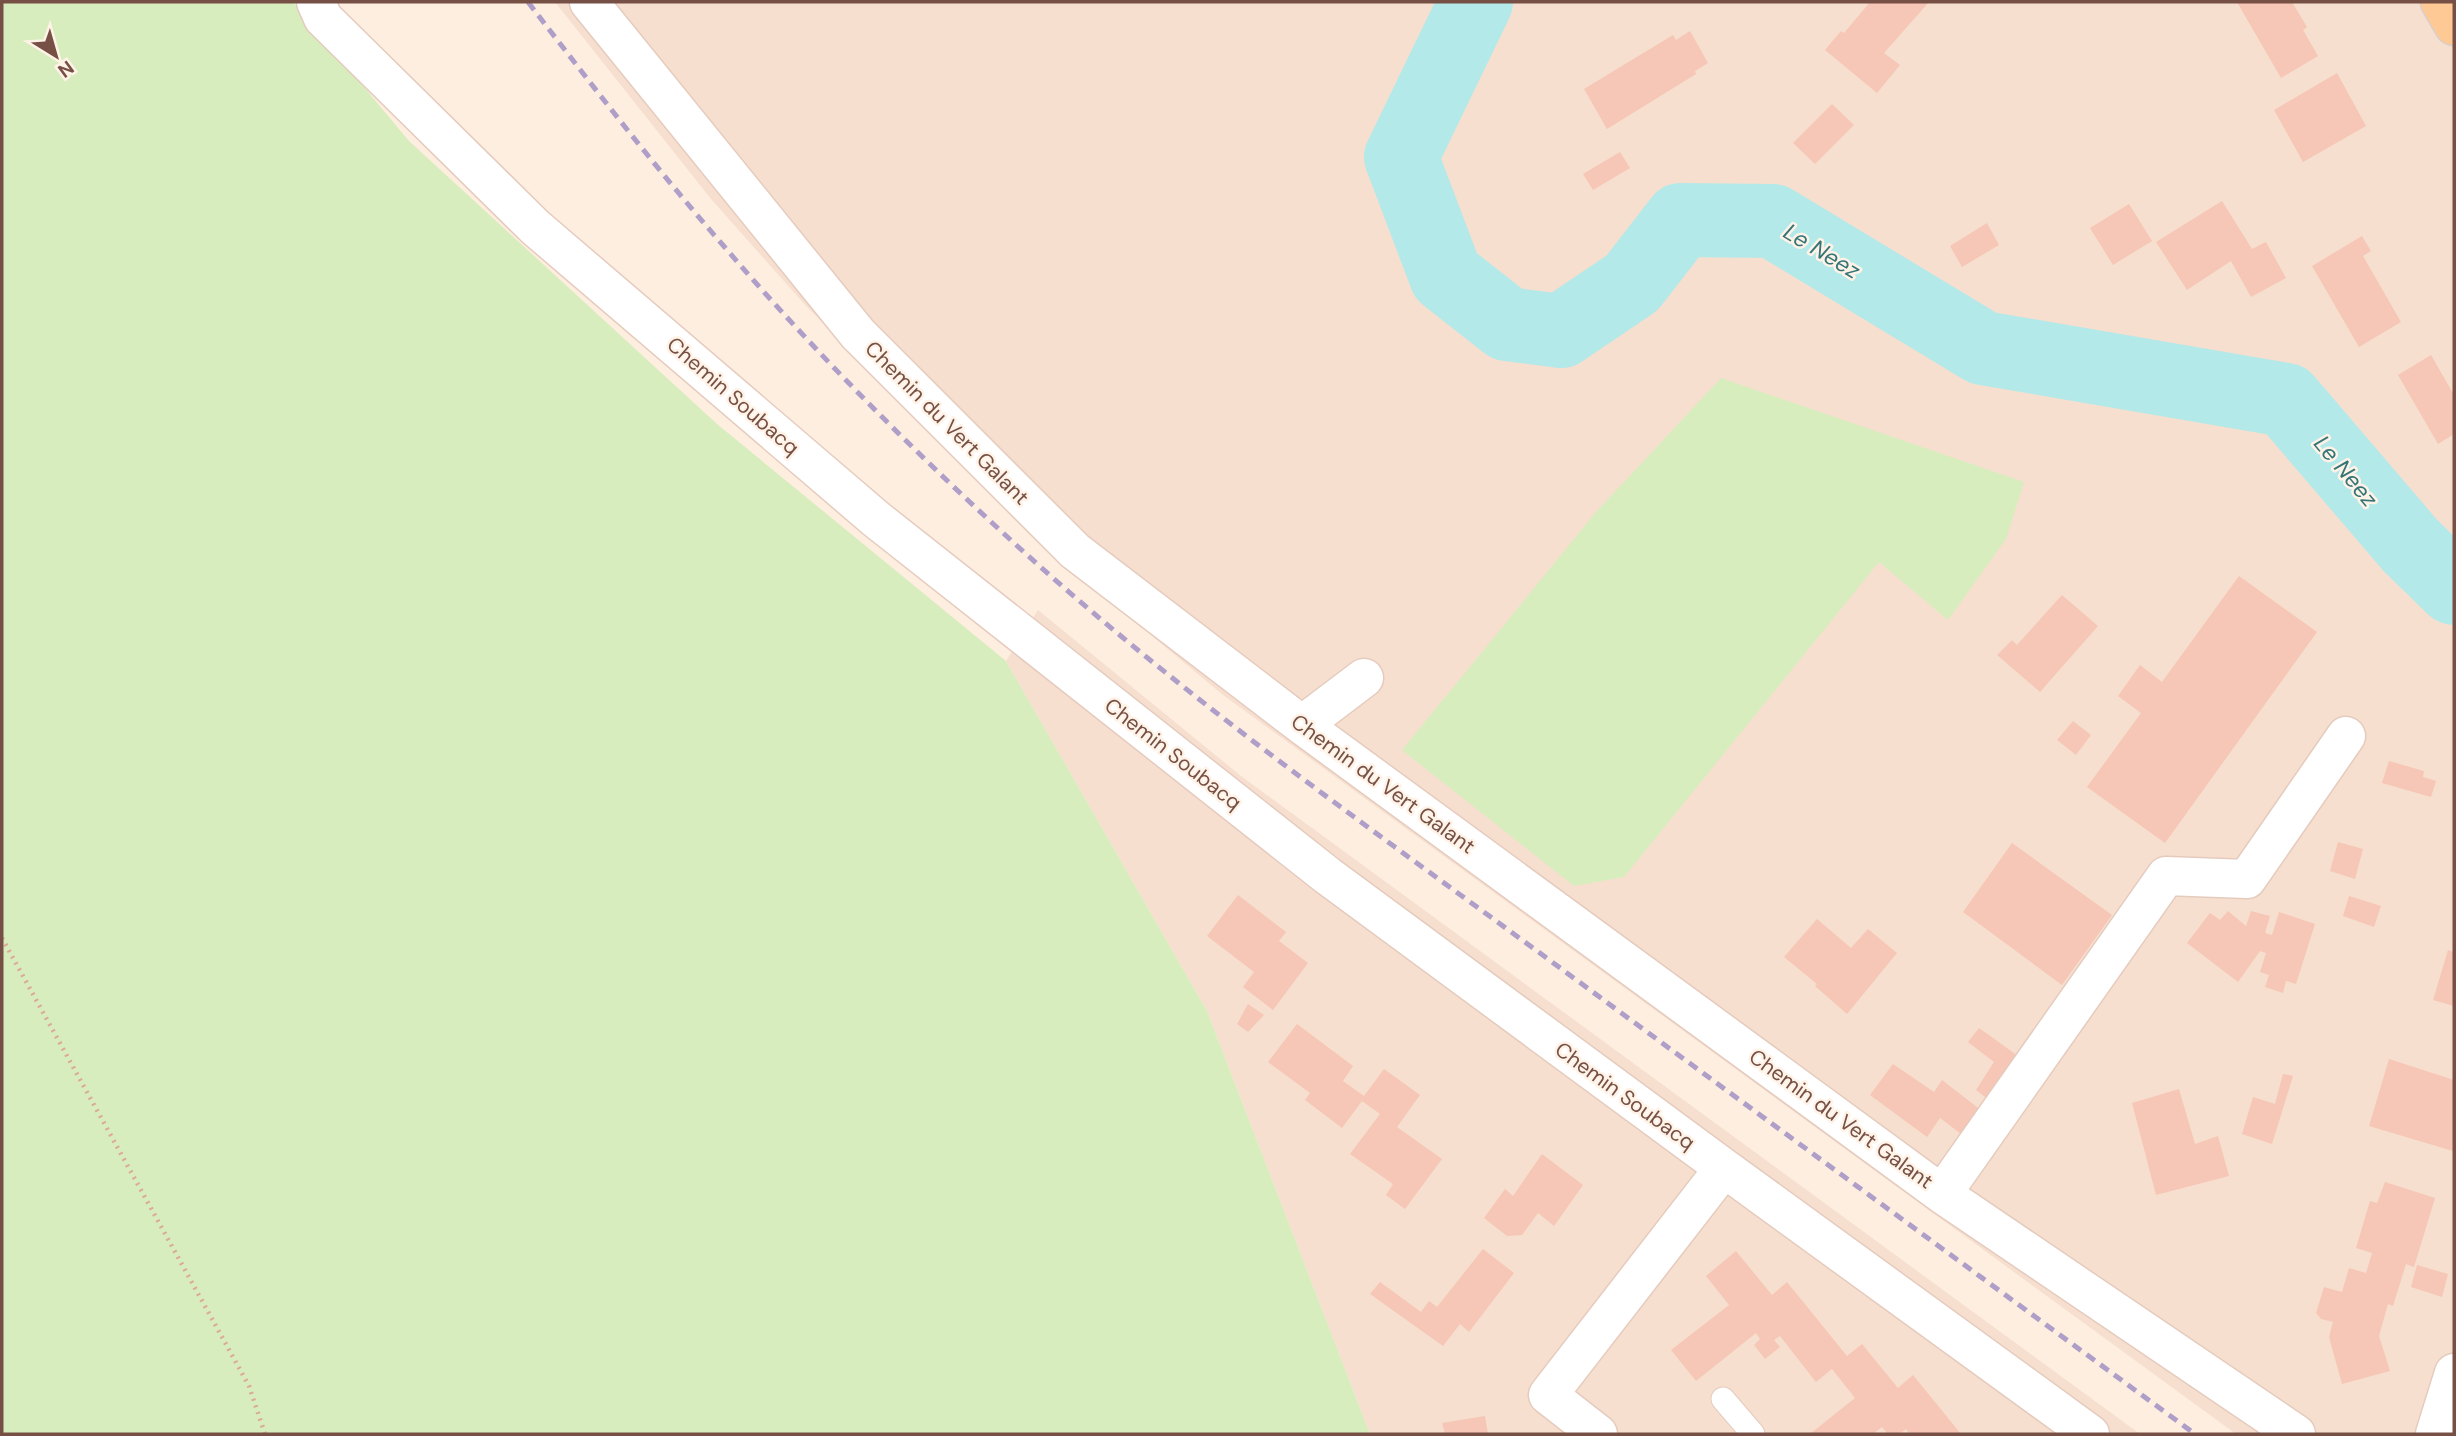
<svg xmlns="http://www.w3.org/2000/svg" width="2456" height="1436" font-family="'DM Sans',sans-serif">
<rect width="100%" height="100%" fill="#feeee0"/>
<path fill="#f6dfce" d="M555 2H2454V1434H2236L1223 695 1097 590 910 410 807 307 711 199Z
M1038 610 1241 776 2140 1434H1370L1207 1011 1006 661Z"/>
<path fill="#d8edbe" d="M2 2H293L409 141 717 424 1006 661 1207 1011 1370 1434H2Z
M1721 378 2024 482 2006 539 1948 620 1879 562 1624 877 1574 886 1402 750 1596 512Z"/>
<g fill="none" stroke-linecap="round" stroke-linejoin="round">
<path stroke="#b3e9e9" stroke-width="74" d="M1476 2 1401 157 1446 276 1507 324 1561 331 1632 283 1681 220 1773 221 1983 348 2286 400 2410 545 2454 588"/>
</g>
<path fill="#f6c6b6" d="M1870 2H1929L1884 53 1900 65 1877 93 1825 50 1841 31 1844 33Z
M2237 2H2292L2307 27 2303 30 2318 56 2281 78Z
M1690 31 1708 63 1695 71 1696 74 1607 129 1584 89 1673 35 1676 40Z
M2337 73 2366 126 2303 162 2274 110Z
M1832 104 1854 125 1815 164 1793 143Z
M1620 152 1630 168 1593 190 1583 174Z
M2222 201 2252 249 2266 242 2286 278 2251 297 2231 261 2187 290 2156 242Z
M2129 204 2152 241 2113 265 2090 228Z
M1987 223 1999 245 1962 267 1950 246Z
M2362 236 2371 251 2363 256 2401 322 2359 347 2312 266Z
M2431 355 2454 395V434L2438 444 2398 375Z
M2239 576 2317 632 2165 843 2087 787 2141 713 2118 696 2140 665 2162 682Z
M2062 595 2098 626 2040 692 1997 655 2012 640 2017 645Z
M2073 721 2091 735 2076 755 2057 740Z
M2389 761 2424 771 2423 777 2436 781 2431 797 2382 783Z
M2338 842 2363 849 2355 879 2330 871Z
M2012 843 2112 915 2062 985 1963 912Z
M1238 895 1286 932 1279 941 1308 963 1273 1010 1243 987 1254 972 1207 936Z
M2349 896 2381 906 2374 927 2343 916Z
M2228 911 2246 926 2251 911 2270 916 2265 933 2272 935 2279 912 2315 924 2296 984 2286 981 2283 993 2265 987 2269 975 2260 972 2266 953 2260 951 2238 982 2187 943 2210 913 2220 920Z
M1817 919 1851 948 1868 929 1897 953 1847 1014 1815 986 1817 984 1784 957Z
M2448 950 2454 952V1006L2433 1000Z
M1248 1004 1264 1015 1248 1032 1237 1024Z
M1297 1024 1353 1066 1343 1081 1364 1096 1384 1069 1420 1095 1397 1127 1442 1159 1405 1209 1386 1195 1393 1184 1350 1154 1380 1114 1362 1101 1342 1128 1305 1100 1310 1093 1268 1062Z
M1979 1028 2018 1056 1989 1100 1976 1090 1994 1062 1968 1042Z
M2389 1059 2454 1080 2453 1151 2369 1126Z
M1893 1064 1934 1092 1942 1080 1982 1111 1965 1137 1940 1118 1927 1137 1870 1095Z
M2283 1074 2293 1076 2272 1144 2242 1134 2253 1097 2275 1104Z
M2179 1089 2195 1144 2218 1136 2229 1176 2156 1195 2132 1103Z
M1542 1154 1583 1185 1554 1226 1538 1213 1522 1235 1507 1236 1484 1218 1505 1189 1513 1196Z
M2385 1182 2435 1198 2414 1267 2406 1264 2393 1306 2388 1304 2379 1336 2390 1371 2342 1384 2329 1337 2333 1322 2321 1319 2316 1313 2324 1287 2342 1292 2349 1268 2366 1273 2372 1253 2356 1248 2370 1201 2377 1203Z
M1483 1249 1514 1273 1469 1332 1460 1324 1443 1346 1370 1294 1380 1282 1421 1312 1429 1301 1437 1307Z
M1736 1251 1772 1295 1787 1282 1847 1356 1862 1344 1898 1388 1913 1375 1961 1434H1910L1906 1429 1899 1434H1884L1887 1433 1882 1427 1873 1434H1810L1855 1398 1832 1369 1816 1382 1780 1336 1774 1340 1780 1347 1765 1359 1754 1345 1760 1339 1756 1333 1696 1381 1671 1350 1729 1305 1706 1276Z
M2417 1265 2448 1274 2442 1297 2411 1287Z
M1485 1416 1488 1434H1445L1442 1423Z"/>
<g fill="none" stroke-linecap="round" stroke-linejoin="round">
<defs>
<path id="service" d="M1723 1399 1753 1434"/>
<path id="minor" d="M316 2 323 18 535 227 876 519 1328 876 1724 1168 2090 1434
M589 2 858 334 1075 551 1302 725 1942 1194 2296 1434
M1302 725 1364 678
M1942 1194 2166 876 2247 879 2346 736
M1598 1434 1548 1395 1724 1168
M2435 1434 2454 1373"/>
<path id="primary" d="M2440 2 2454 26"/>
</defs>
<use href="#service" stroke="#e5cbbe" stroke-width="25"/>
<use href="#minor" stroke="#e5cbbe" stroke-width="41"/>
<use href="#primary" stroke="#d9cecb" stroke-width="41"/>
<path stroke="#dba999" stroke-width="4.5" stroke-dasharray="2 5" stroke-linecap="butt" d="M2 938 249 1386 265 1434"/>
<use href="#service" stroke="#fff" stroke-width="23"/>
<use href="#minor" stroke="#fff" stroke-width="38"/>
<use href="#primary" stroke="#ffc996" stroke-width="38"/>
<path stroke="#af9fc8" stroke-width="5" stroke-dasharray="10 7" stroke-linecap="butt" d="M528 2C591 84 654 166 722 244 816 354 918 456 1025 553 1184 697 1360 821 1533 948 1753 1110 1974 1272 2195 1434"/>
</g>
<g text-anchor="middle" stroke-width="5" stroke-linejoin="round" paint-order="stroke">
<g font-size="21" fill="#775045" stroke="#fff3e8">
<text transform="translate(733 396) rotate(41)" y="7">Chemin Soubacq</text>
<text transform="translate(947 423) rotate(45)" y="7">Chemin du Vert Galant</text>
<text transform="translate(1173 754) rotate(38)" y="7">Chemin Soubacq</text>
<text transform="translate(1383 784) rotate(36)" y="7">Chemin du Vert Galant</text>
<text transform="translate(1625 1096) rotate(36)" y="7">Chemin Soubacq</text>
<text transform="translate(1841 1119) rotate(36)" y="7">Chemin du Vert Galant</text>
</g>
<g font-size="23" font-style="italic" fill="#357577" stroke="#fff3e8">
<text transform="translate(1822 251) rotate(31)" y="8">Le Neez</text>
<text transform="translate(2346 471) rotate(50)" y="8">Le Neez</text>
</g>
</g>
<rect width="2456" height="1436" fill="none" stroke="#775045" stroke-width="7"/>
<g transform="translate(56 56) rotate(143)" stroke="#fff3e8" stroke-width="5" paint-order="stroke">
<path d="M0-5L12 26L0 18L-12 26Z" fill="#775045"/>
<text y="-10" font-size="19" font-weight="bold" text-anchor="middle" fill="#775045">N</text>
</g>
</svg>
